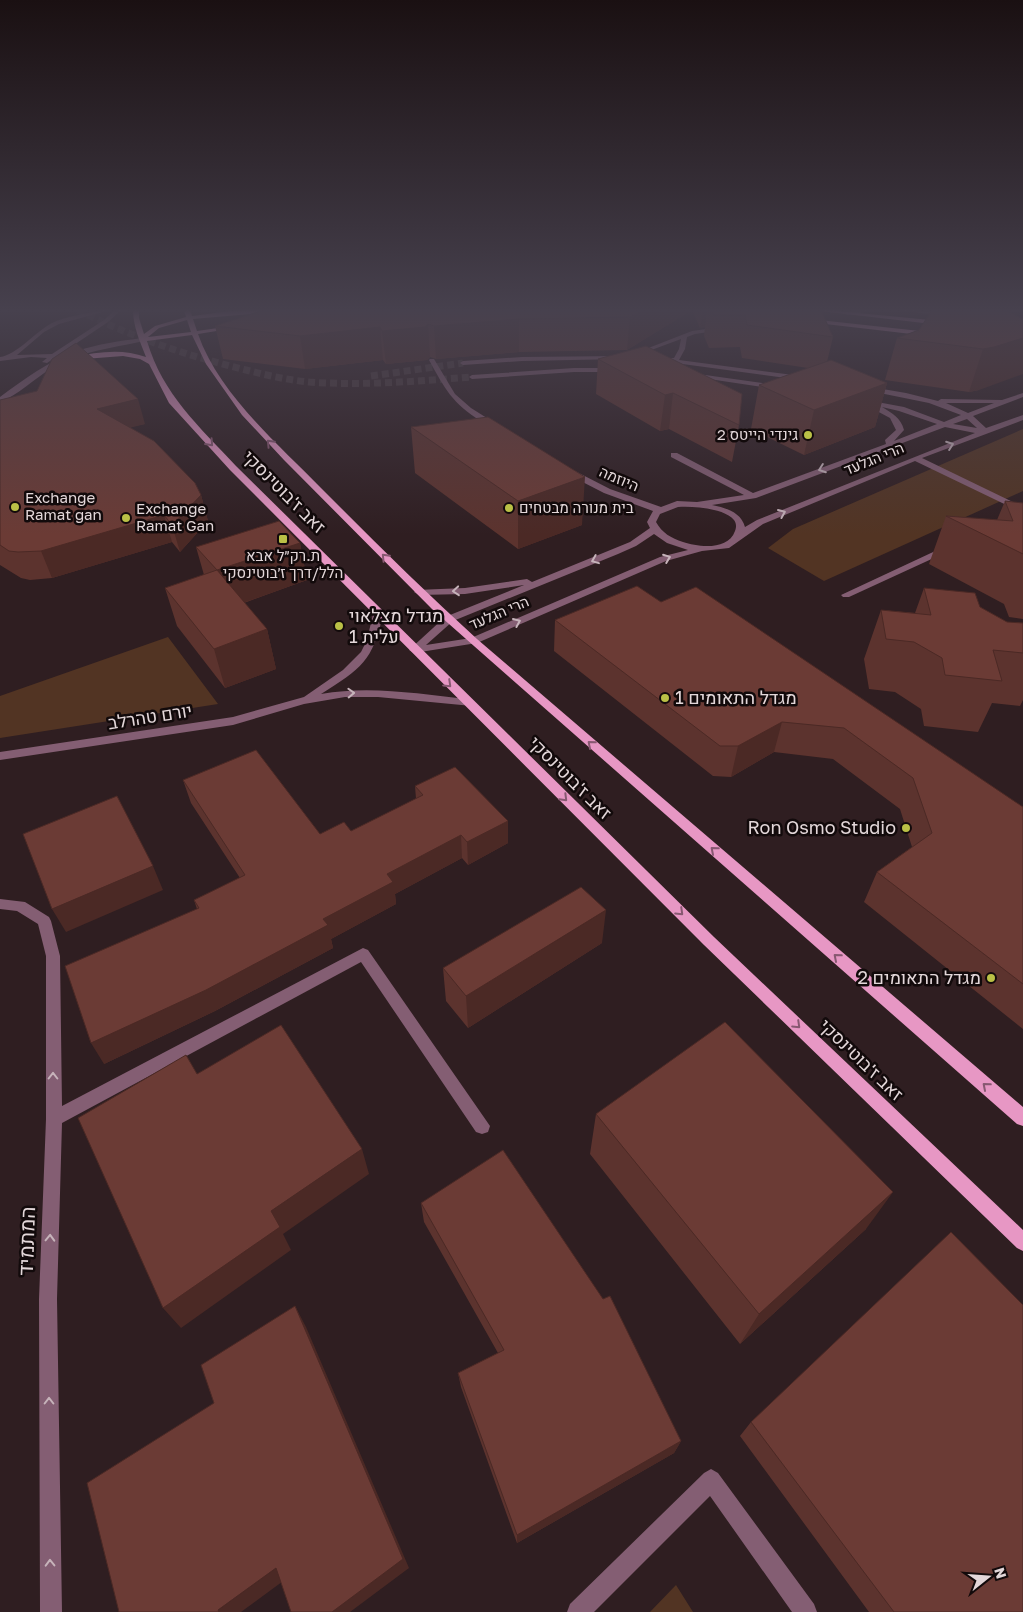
<svg xmlns="http://www.w3.org/2000/svg" width="1023" height="1612" font-family="'Golos Text',Heebo,sans-serif">
<rect width="100%" height="100%" fill="#2f1e21"/>
<path fill="#523423" d="M1023 429V491L824 581 768 548 793 529Z
M168 637 218 704 0 738V696Z
M676 1585 693 1612H650Z"/>
<g fill="none" stroke-linecap="round" stroke-linejoin="round">
<path stroke="#4a3a3d" stroke-width="7" stroke-dasharray="7 4" stroke-linecap="butt" d="M78 310C131 337 188 356 246 370 266 375 287 380 309 382 363 386 418 381 472 377
M371 376 463 363"/>
<path fill="#845e73" fill-rule="evenodd" d="M102 310H110L59 324 44 332 17 355 52 354 104 320 115 310H121L108 322 47 363 42 362 47 358 31 357 0 361V357C17 355 36 331 52 323 67 316 86 314 102 310Z
M861 310H876L847 315 844 313Z
M897 310H915L949 314 946 316Z
M720 327 723 329 722 330 695 334 687 337 685 349 679 360 801 376 804 378 801 380 675 363 669 366 666 364 667 362 658 360V358H674L679 349 681 339 638 355 633 354 692 331Z
M142 338 144 339V341C112 348 81 351 52 368 35 378 17 396 0 402V397C24 379 49 361 77 351 98 344 120 341 142 338Z
M620 356 622 357V359L522 361 463 365 460 363 463 361 522 357Z
M430 359H434L455 394 471 408 498 425V429C491 429 486 425 481 421 452 403 445 389 429 360Z
M574 368H614L617 370 614 372H574L472 379 469 377 472 375Z
M691 373 776 385 780 387 776 389 689 376 688 375Z
M865 386 906 393 938 401 941 399 1002 400 1023 393V397L973 416 986 428 1023 415V420L922 458 1023 507V513L915 461 763 524 729 548 702 551 666 561 477 643 414 653 409 650 445 617 524 585 465 594 419 595 414 592 416 590 465 588 527 579 532 582 630 542 650 528 647 522 653 511 604 493 567 474V470H573L610 489 661 507 677 501 697 502 744 495 671 457V453H677L753 493 886 444 885 440 896 430 890 418 875 410 874 408 877 406 861 403V399L904 407 944 422 961 415 929 403 865 390ZM946 403H994L968 413ZM882 407 899 411 937 424 894 441 904 430C901 418 892 413 882 407ZM967 419 977 428 953 424ZM945 427 975 433 757 520 745 527C741 512 726 508 712 505L756 498ZM678 507C693 506 724 508 734 520 737 524 736 528 735 531 728 551 698 547 683 542 671 538 662 533 656 522L660 514ZM654 534 667 543 688 550 660 557 471 638 426 645 453 621 618 554 636 546Z
M946 546 951 549 949 551 849 597H843L841 595Z
M378 611 383 614C373 661 361 669 321 694 370 685 419 694 468 699L472 700 474 703 472 706 378 697H345L304 704 233 725 0 760V752L233 717 304 697 343 670 361 652 367 640 373 614Z
M0 899 25 902 49 917 51 921 60 956 62 1106 363 948 368 950 490 1126 488 1132 482 1134 476 1132 361 962 62 1123 57 1299 62 1612H40L39 1299 46 1119V956L38 924 17 911 0 909Z
M711 1469 718 1473 814 1604 817 1612H792L710 1496 594 1612H567L570 1604 704 1473Z"/>
<path fill="#e797c4" fill-rule="evenodd" d="M133 310H139V318L144 334 155 326 186 317 184 310H190L192 316 230 311 277 310 274 312 193 319 197 331 232 326 235 328 198 334C219 394 278 444 321 488 372 539 423 590 477 639L1023 1107V1126L1017 1124 432 609 284 460 242 415 206 364 192 335 147 341C163 395 199 426 236 466L714 937 1023 1230V1251L1017 1248 704 945 230 470 169 403 149 364 140 359 123 356 71 360 70 359 73 357C98 352 122 348 146 357 140 342 133 326 133 310ZM187 320 191 332 148 337 159 328Z
M811 310H827L941 321 944 323 941 325Z
M810 319 929 332 932 334 929 336 808 322 807 321Z"/>
</g>
<path fill="#5c332e" d="M264 310H821L833 337 827 362 887 383 875 427 804 455 751 429 759 385 808 368 742 358 740 347 709 348 704 336 705 327 700 328 692 310 627 350 519 352 436 359 430 357 427 360 386 364 383 360 305 369 223 359 215 326Z
M932 310H1023V312L1006 310 979 390 969 392 885 380 897 338 919 330Z
M598 359 742 394 739 425 732 462 669 429 660 431 596 394Z
M0 400 145 424 130 427 201 495 208 521 180 552 172 542 52 578 30 580 21 578 0 565Z
M411 427 582 525 518 549 415 473Z
M1005 501 1023 503V619L1009 617 1004 604 929 564 946 516 997 520Z
M300 543 307 580 244 603 267 629 276 669 225 688 177 626 165 588 204 575 196 547Z
M924 588 980 607 1007 622 1023 623V700L1020 706 992 703 978 732 924 726 921 709 895 692 869 689 864 659 881 610 915 613Z
M661 602 1023 807V1029L864 902 877 872 912 847 900 809 833 759 774 752 731 777 713 776 554 651 555 620Z
M183 780 320 834 351 831 416 799 415 786 508 821V843L468 865 462 858 395 894 396 904 331 939 333 948 215 1011 104 1064 197 909 194 900 240 878 191 803Z
M602 943 468 1028 446 1001 443 968Z
M596 1114 866 1229 740 1344 590 1154Z
M421 1203 681 1441 674 1453 517 1543 461 1387 458 1373 498 1353 424 1222Z
M751 1422 1023 1612H869L740 1436Z"/>
<path fill="#4b2925" d="M643 310H692L627 350 630 317Z
M703 310H707L705 327 700 328Z
M519 319V352L436 359 434 326Z
M428 324 430 357 427 360 386 364 382 331Z
M380 327 383 360 305 369 300 336Z
M1023 338V374L979 390 969 392 983 349Z
M887 383 875 427 804 455 814 410Z
M673 393 669 429 660 431 665 395Z
M138 399 145 424 105 434 97 409Z
M585 477 582 525 518 549V501Z
M201 495 208 521 180 552 172 525Z
M164 515 172 542 52 578 41 551Z
M300 543 307 580 226 609 217 570Z
M267 629 276 669 225 688 214 649Z
M782 722 774 752 731 777 738 746Z
M508 821V843L468 865 467 842Z
M461 835 462 858 395 894 396 904 331 939 333 948 215 1011 104 1064 91 1043 323 919 387 874Z
M153 866 163 890 66 932 52 909Z
M606 910 602 943 468 1028 466 996Z
M362 1149 369 1174 283 1234 291 1250 181 1328 163 1308 271 1211Z
M893 1192 866 1229 740 1344 759 1314Z
M295 1306 306 1327 409 1568 350 1612H332Z
M681 1441 674 1453 517 1543V1535Z
M276 1568 290 1576 241 1612H219L218 1610Z"/>
<path fill="#6b3b35" stroke="#4b2925" d="M264 310H643L630 317 519 319 434 326 428 324 425 327 382 331 380 327 300 336 215 326Z
M711 310H821L833 337 747 325 745 315H714Z
M932 310H1005L1023 319V338L994 347 983 349 897 338 919 330Z
M76 343 138 399 97 409 154 441 195 483 201 495 172 525 164 515 41 551 18 552 9 551 0 545V400L37 391 52 359Z
M646 346 742 394 739 425 673 393 665 395 598 359Z
M831 360 887 383 814 410 759 385Z
M488 417 585 477 518 501 411 427Z
M1005 501 1023 503V554L946 516 1013 521Z
M279 521 300 543 217 570 196 547Z
M217 570 267 629 214 649 165 588Z
M637 586 661 602 696 587 1023 807V984L877 872 932 833 913 778 844 728 782 722 738 746H720L555 620Z
M924 588 975 593 980 607 1007 622 1023 623V653L993 650 1002 681 945 675 942 658 914 642 886 639 881 610 931 615Z
M256 750 320 834 344 822 351 831 423 795 415 786 455 767 508 821 467 842 461 835 387 874 393 882 323 919 328 925 206 990 91 1043 65 966 199 908 194 900 245 875 183 780Z
M117 796 153 866 52 909 23 834Z
M581 887 606 910 466 996 443 968Z
M725 1022 893 1192 759 1314 596 1114Z
M281 1025 362 1149 271 1211 280 1227 163 1308 78 1118 186 1055 197 1074Z
M503 1150 603 1299 610 1296 681 1441 517 1535 458 1373 504 1350 421 1203Z
M951 1232 1023 1305V1612H894L751 1422Z
M295 1306 403 1559 332 1612H291L276 1568 218 1610 219 1612H119L87 1483 214 1403 201 1365Z"/>
<defs><path id="oneway-chevron" d="M-2-3.5L2.5 0L-2 3.5" fill="none" stroke-width="1.6" stroke-linecap="round" stroke-linejoin="round" transform="scale(1.25)"/></defs>
<g stroke="#875871">
<use href="#oneway-chevron" transform="translate(210 443) rotate(48)"/>
<use href="#oneway-chevron" transform="translate(270 443) rotate(-134)"/>
<use href="#oneway-chevron" transform="translate(385 557) rotate(-134)"/>
<use href="#oneway-chevron" transform="translate(448 684) rotate(44)"/>
<use href="#oneway-chevron" transform="translate(591 744) rotate(-139)"/>
<use href="#oneway-chevron" transform="translate(564 798) rotate(45)"/>
<use href="#oneway-chevron" transform="translate(714 850) rotate(-139)"/>
<use href="#oneway-chevron" transform="translate(680 912) rotate(44)"/>
<use href="#oneway-chevron" transform="translate(837 957) rotate(-139)"/>
<use href="#oneway-chevron" transform="translate(797 1025) rotate(44)"/>
<use href="#oneway-chevron" transform="translate(986 1086) rotate(-139)"/>
</g>
<g stroke="#c6b3ba">
<use href="#oneway-chevron" transform="translate(950 445) rotate(-20)"/>
<use href="#oneway-chevron" transform="translate(822 469) rotate(160)"/>
<use href="#oneway-chevron" transform="translate(782 513) rotate(-23)"/>
<use href="#oneway-chevron" transform="translate(667 558) rotate(-21)"/>
<use href="#oneway-chevron" transform="translate(595 560) rotate(158)"/>
<use href="#oneway-chevron" transform="translate(456 591) rotate(175)"/>
<use href="#oneway-chevron" transform="translate(517 622) rotate(-23)"/>
<use href="#oneway-chevron" transform="translate(351 693) rotate(-2)"/>
<use href="#oneway-chevron" transform="translate(53 1076) rotate(-90)"/>
<use href="#oneway-chevron" transform="translate(50 1238) rotate(-88)"/>
<use href="#oneway-chevron" transform="translate(49 1401) rotate(-90)"/>
<use href="#oneway-chevron" transform="translate(50 1563) rotate(-91)"/>
</g>
<linearGradient id="sky" x2="0" y2="1"><stop stop-color="#1a1012"/><stop offset="0.58" stop-color="#47414e"/><stop offset="1" stop-color="#47414e" stop-opacity="0"/></linearGradient>
<rect width="1023" height="535" fill="url(#sky)"/>
<g fill="#bac046" stroke="#120a0b" stroke-width="2">
<circle cx="808" cy="435" r="5"/>
<circle cx="15" cy="507" r="5"/>
<circle cx="509" cy="508" r="5"/>
<circle cx="126" cy="518" r="5"/>
<rect x="278" y="534" width="10" height="10" rx="2.5"/>
<circle cx="339" cy="626" r="5"/>
<circle cx="665" cy="698" r="5"/>
<circle cx="906" cy="828" r="5"/>
<circle cx="991" cy="978" r="5"/>
</g>
<g text-anchor="middle" stroke-width="5" stroke-linejoin="round" paint-order="stroke">
<g font-size="15" fill="#e3d7d9" stroke="#120a0b" text-anchor="start">
<text x="798" y="440" text-anchor="end">גינדי הייטס 2</text>
<text x="25" y="503">Exchange<tspan x="25" dy="17">Ramat gan</tspan></text>
<text x="519" y="513">בית מנורה מבטחים</text>
<text x="136" y="514">Exchange<tspan x="136" dy="17">Ramat Gan</tspan></text>
<text x="283" y="561" text-anchor="middle">ת.רק״ל אבא<tspan x="283" dy="17">הלל/דרך ז׳בוטינסקי</tspan></text>
</g>
<g font-size="15" fill="#e3d7d9" stroke="#120a0b">
<text transform="translate(874 459) rotate(-22)" y="5">הרי הגלעד</text>
<text transform="translate(619 479) rotate(23)" y="5">היוזמה</text>
<text transform="translate(499 613) rotate(-23)" y="5">הרי הגלעד</text>
</g>
<g font-size="18" fill="#e3d7d9" stroke="#120a0b">
<text transform="translate(284 492) rotate(45)" y="6">זאב ז'בוטינסקי</text>
<text transform="translate(150 717) rotate(-9)" y="6">יורם טהרלב</text>
<text transform="translate(570 778) rotate(45)" y="6">זאב ז'בוטינסקי</text>
<text transform="translate(861 1060) rotate(44)" y="6">זאב ז'בוטינסקי</text>
</g>
<g font-size="18" fill="#e3d7d9" stroke="#120a0b" text-anchor="start">
<text x="349" y="622">מגדל מצלאוי<tspan x="349" dy="21">עלית 1</tspan></text>
<text x="675" y="704">מגדל התאומים 1</text>
<text x="896" y="834" text-anchor="end">Ron Osmo Studio</text>
<text x="981" y="984" text-anchor="end">מגדל התאומים 2</text>
</g>
<g font-size="21" fill="#e3d7d9" stroke="#120a0b">
<text transform="translate(27 1241) rotate(-88)" y="7">המתמיד</text>
</g>
</g>
<g transform="translate(988 1577) rotate(73)" stroke="#120a0b" stroke-width="4" paint-order="stroke">
<path d="M0-4L9 19L0 12L-9 19Z" fill="#e3d7d9"/>
<text y="-8" font-size="14" font-weight="bold" text-anchor="middle" fill="#e3d7d9">N</text>
</g>
</svg>
